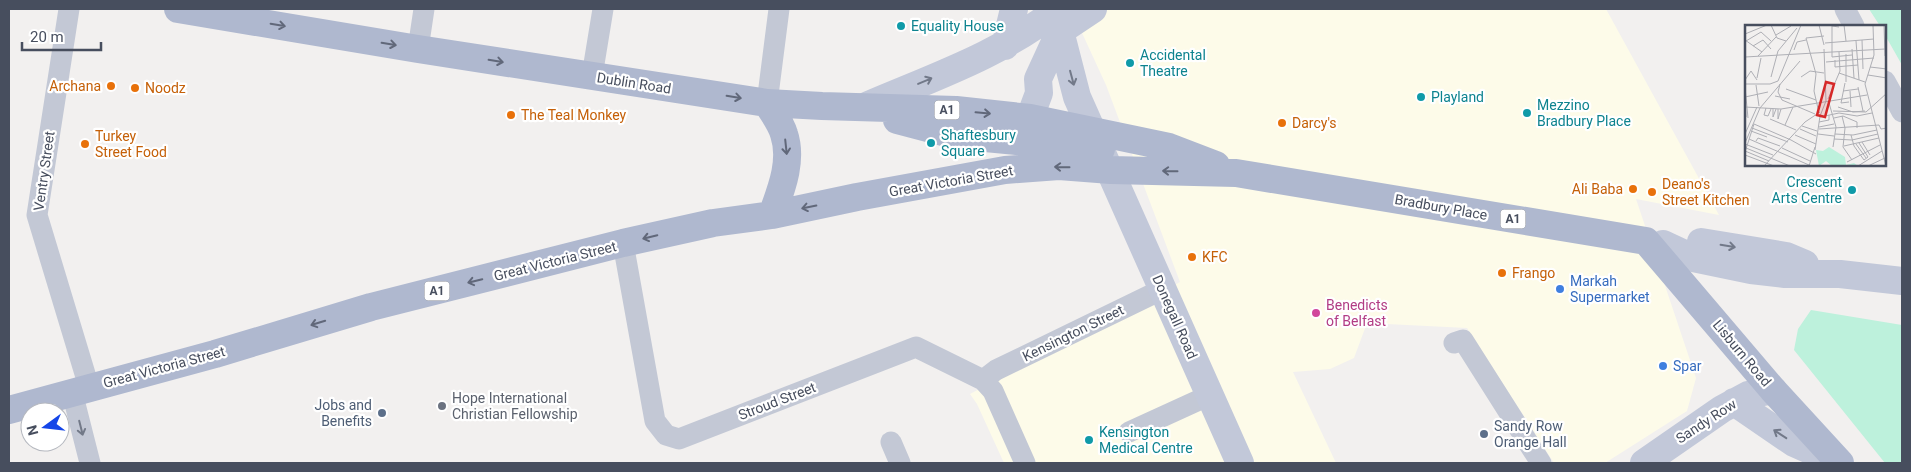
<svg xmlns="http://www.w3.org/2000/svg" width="1911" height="472" font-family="Roboto,sans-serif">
<rect width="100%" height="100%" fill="#f2f0ef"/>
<path fill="#fdfbe9" d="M1071 9H1606L1719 215 1636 199 1696 378 1687 411 1605 463H1554L1467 328 1367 323 1354 358 1330 369 1293 372 1336 463H1004L977 404 970 394 1180 282 1106 85Z"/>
<path fill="#bdf1dc" d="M1869 9H1902V65L1885 35V26H1880Z
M1811 310 1902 325V463H1885L1794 350 1798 329Z"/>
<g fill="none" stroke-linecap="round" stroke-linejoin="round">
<path stroke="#c3c8d5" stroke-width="21" d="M69 9 37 215 89 387
M1845 9 1854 26
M418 49 424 9
M592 76 603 9
M1885 81 1902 112
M767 103 779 9
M623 243 655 421 666 435 679 439 916 347 983 380 993 391 1025 463
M1454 343 1463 340 1541 463
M983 380 996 370 1163 289
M72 392 90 463
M1129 432 1210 395
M891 442 900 463"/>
<path stroke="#c2c8d9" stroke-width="28" d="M1052 9 1060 31 1077 97 1240 463
M1060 31 1093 9
M1005 46 1014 9
M864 107C931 78 1001 55 1058 9
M1022 139 1039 93 1038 79 1060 31
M1701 242 1786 256 1805 264
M1663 244 1693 258 1751 270 1785 274H1840L1902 281
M1734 402 1794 443 1839 463
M1644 463 1722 409 1748 395 1773 390"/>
<path stroke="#afb8cf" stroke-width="28" d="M178 9 418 49 767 103 822 106 956 110 1030 118 1169 147 1216 165
M767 103C773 113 781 123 784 134 793 161 781 190 772 215
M897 120 954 135 1101 149
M9 410 215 354 371 307 623 243 713 223 772 215 857 197 1005 170 1059 166 1111 170 1236 173 1646 241 1773 390 1840 463"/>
</g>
<defs><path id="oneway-shaft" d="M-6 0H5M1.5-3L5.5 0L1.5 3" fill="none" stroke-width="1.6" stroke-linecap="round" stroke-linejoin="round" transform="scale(1.25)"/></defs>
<g stroke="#61687a">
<use href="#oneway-shaft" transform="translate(278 25) rotate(10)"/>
<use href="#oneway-shaft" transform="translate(389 44) rotate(9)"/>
<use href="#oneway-shaft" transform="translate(496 61) rotate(9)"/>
<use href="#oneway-shaft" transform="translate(734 97) rotate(9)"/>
<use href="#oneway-shaft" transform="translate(983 113) rotate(5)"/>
<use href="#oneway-shaft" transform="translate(786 147) rotate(84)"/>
<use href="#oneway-shaft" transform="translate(1062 167) rotate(-179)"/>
<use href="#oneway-shaft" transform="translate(1170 171) rotate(-179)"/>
<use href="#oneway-shaft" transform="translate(809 207) rotate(169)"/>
<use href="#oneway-shaft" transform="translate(650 237) rotate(167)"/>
<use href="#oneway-shaft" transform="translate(475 281) rotate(166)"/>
<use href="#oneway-shaft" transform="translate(318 323) rotate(163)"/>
</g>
<g stroke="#727989">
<use href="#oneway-shaft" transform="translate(1072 78) rotate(75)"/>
<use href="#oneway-shaft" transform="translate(925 81) rotate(-23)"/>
<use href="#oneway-shaft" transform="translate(1728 246) rotate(9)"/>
<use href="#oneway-shaft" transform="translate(1780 434) rotate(-147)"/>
</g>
<use stroke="#727988" href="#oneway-shaft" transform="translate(81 428) rotate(76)"/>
<g fill="#0f9aa8" stroke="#fff" stroke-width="2">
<circle cx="901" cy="26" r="5"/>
<circle cx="1130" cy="63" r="5"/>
<circle cx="1421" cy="97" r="5"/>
<circle cx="1527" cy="113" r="5"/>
<circle cx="931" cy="143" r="5"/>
<circle cx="1852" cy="190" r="5"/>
<circle cx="1089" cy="440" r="5"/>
</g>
<g fill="#e8710a" stroke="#fff" stroke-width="2">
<circle cx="111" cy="86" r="5"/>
<circle cx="135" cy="88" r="5"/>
<circle cx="511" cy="115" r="5"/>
<circle cx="1282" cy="123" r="5"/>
<circle cx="85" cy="144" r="5"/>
<circle cx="1633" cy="189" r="5"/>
<circle cx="1652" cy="192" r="5"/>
<circle cx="1192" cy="257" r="5"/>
<circle cx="1502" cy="273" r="5"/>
</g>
<g fill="#3f7fe0" stroke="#fff" stroke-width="2">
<circle cx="1560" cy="289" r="5"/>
<circle cx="1663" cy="366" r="5"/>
</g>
<circle fill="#d1479c" stroke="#fff" stroke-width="2" cx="1316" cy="313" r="5"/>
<circle fill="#6b7280" stroke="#fff" stroke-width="2" cx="442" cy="406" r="5"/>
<g fill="#5c6f8a" stroke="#fff" stroke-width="2">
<circle cx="382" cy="413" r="5"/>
<circle cx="1484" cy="434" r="5"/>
</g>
<g text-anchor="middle" stroke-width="4.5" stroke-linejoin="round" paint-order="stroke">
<g fill="#fff" stroke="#7e838e" stroke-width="1">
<rect x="934.5" y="100.5" width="25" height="19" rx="4"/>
<rect x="1500.5" y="209.5" width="25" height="19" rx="4"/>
<rect x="424.5" y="281.5" width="25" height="19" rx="4"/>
</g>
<g font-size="12" font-weight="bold" fill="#474e5e">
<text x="947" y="114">A1</text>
<text x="1513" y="223">A1</text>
<text x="437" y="295">A1</text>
</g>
<g font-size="14" fill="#0d838f" stroke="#fff" text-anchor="start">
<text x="911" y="31">Equality House</text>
<text x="1140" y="60">Accidental<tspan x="1140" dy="16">Theatre</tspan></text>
<text x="1431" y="102">Playland</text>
<text x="1537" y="110">Mezzino<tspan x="1537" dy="16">Bradbury Place</tspan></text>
<text x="941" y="140">Shaftesbury<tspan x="941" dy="16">Square</tspan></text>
<text x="1842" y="187" text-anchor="end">Crescent<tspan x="1842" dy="16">Arts Centre</tspan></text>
<text x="1099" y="437">Kensington<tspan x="1099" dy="16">Medical Centre</tspan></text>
</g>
<g font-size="14" fill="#474e5e" stroke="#fff">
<text transform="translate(634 83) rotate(9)" y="5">Dublin Road</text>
<text transform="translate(44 171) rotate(-82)" y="5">Ventry Street</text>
<text transform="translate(951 181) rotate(-10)" y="5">Great Victoria Street</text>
<text transform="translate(1441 207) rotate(10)" y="5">Bradbury Place</text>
<text transform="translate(555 261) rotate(-14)" y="5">Great Victoria Street</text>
<text transform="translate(1175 317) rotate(66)" y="5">Donegall Road</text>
<text transform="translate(1073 333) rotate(-26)" y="5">Kensington Street</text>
<text transform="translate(1742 353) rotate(50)" y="5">Lisburn Road</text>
<text transform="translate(164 367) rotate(-15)" y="5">Great Victoria Street</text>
<text transform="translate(777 401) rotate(-21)" y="5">Stroud Street</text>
<text transform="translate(1706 421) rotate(-33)" y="5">Sandy Row</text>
</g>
<g font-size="14" fill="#c56008" stroke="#fff" text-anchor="start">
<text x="101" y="91" text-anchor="end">Archana</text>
<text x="145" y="93">Noodz</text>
<text x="521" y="120">The Teal Monkey</text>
<text x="1292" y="128">Darcy's</text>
<text x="95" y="141">Turkey<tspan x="95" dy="16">Street Food</tspan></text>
<text x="1662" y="189">Deano's<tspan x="1662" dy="16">Street Kitchen</tspan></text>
<text x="1623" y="194" text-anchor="end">Ali Baba</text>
<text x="1202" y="262">KFC</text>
<text x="1512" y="278">Frango</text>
</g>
<g font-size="14" fill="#366cbe" stroke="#fff" text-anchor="start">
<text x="1570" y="286">Markah<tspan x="1570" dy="16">Supermarket</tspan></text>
<text x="1673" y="371">Spar</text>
</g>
<g font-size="14" fill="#b23c85" stroke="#fff" text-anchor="start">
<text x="1326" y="310">Benedicts<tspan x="1326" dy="16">of Belfast</tspan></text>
</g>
<g font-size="14" fill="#5b616d" stroke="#fff" text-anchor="start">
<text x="452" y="403">Hope International<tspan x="452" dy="16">Christian Fellowship</tspan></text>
</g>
<g font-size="14" fill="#4e5e75" stroke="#fff" text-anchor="end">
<text x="372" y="410">Jobs and<tspan x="372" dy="16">Benefits</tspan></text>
<text x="1494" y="431" text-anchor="start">Sandy Row<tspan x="1494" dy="16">Orange Hall</tspan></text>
</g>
</g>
<g transform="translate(1745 25)">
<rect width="141" height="141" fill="#f2f0ef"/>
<path d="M84 122 100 132 101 140 109 138 113 141H87L81 136 74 141 71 125 78 126Z" fill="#bdf1dc"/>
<path fill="none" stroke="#aeafb5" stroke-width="1" d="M26 0 32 13 41 16M74 0 79 20M99 0 101 16M128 0 129 30 120 59 141 141M139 0 140 31M94 2 87 1V32L107 30M0 9 22 0M31 10 46 1M0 15 17 27M117 15 118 44M1 16 16 7 26 16M111 16 114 55M80 18 129 14M8 21 18 15 26 24M107 24 109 53M49 25 52 17 61 15M13 31 31 12M0 32 140 24M90 35V42L113 40M81 37 129 33M125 42 142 44M94 48 120 57M123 50 142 53M26 52 33 26 52 3M56 52 65 46 79 48M12 53 16 33M0 55 6 46 12 55M101 57V29M100 58 96 78 104 77M0 59H25L33 56 56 0M35 59 33 67 37 75 70 89M11 60 14 81M0 62 3 93M113 62 118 86M41 64 71 75M98 66 113 64M105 66 106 82M30 71 45 74M0 72 23 67M0 74 1 92M83 74 95 46 94 27M84 78 91 102 88 122M0 82 36 84 122 70M93 82 108 87 120 86M21 83 19 90 23 91 26 84M28 84V92L31 84M33 84V94L36 84M88 86 121 87 142 68M74 88 69 66 71 49 61 13 79 11M97 91 100 103 98 122 107 135M75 92 94 88 112 91 127 88M89 93 98 91 112 97V103M25 94 51 105M74 97 84 95V90M40 100 48 82M57 101 72 106M74 102 89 99M7 103 43 117M55 104 71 111M74 104 134 100 136 104 142 103M6 106 22 112M0 109 12 82M73 109 89 111M90 109 108 110 132 105M50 110 71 119M106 110 109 121 119 135 123 132 114 118M4 114 64 140M89 114 107 115 133 109M46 115 71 129M11 116 13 113 35 121M117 117 125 130M0 118 15 83 55 36M0 119 28 130M111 119 121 133M99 121 134 113M1 123 45 141M37 123 65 136M70 125 75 91 81 76 79 24M0 126 24 136M0 127 9 99 46 115M0 130 29 141M102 137 135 120M19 141 60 97 75 87M64 141 70 122M113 141 137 126M123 141 142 132"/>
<path fill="#d62828" fill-opacity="0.15" stroke="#d62828" stroke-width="2.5" d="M81 57 89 59 80 92 72 90Z"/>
<rect width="141" height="141" fill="none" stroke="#474e5e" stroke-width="2.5"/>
</g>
<rect width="1911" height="472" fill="none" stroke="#474e5e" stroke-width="20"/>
<g transform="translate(45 427) rotate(255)"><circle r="24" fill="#ffffff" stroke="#b5b8bf"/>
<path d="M0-4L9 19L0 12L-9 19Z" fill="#1445e8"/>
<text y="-8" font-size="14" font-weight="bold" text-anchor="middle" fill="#474e5e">N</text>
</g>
<path d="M22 42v8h79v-8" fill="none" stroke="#474e5e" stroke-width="2.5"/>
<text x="30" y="42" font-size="15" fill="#474e5e" stroke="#ffffff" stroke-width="4" paint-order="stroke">20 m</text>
</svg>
